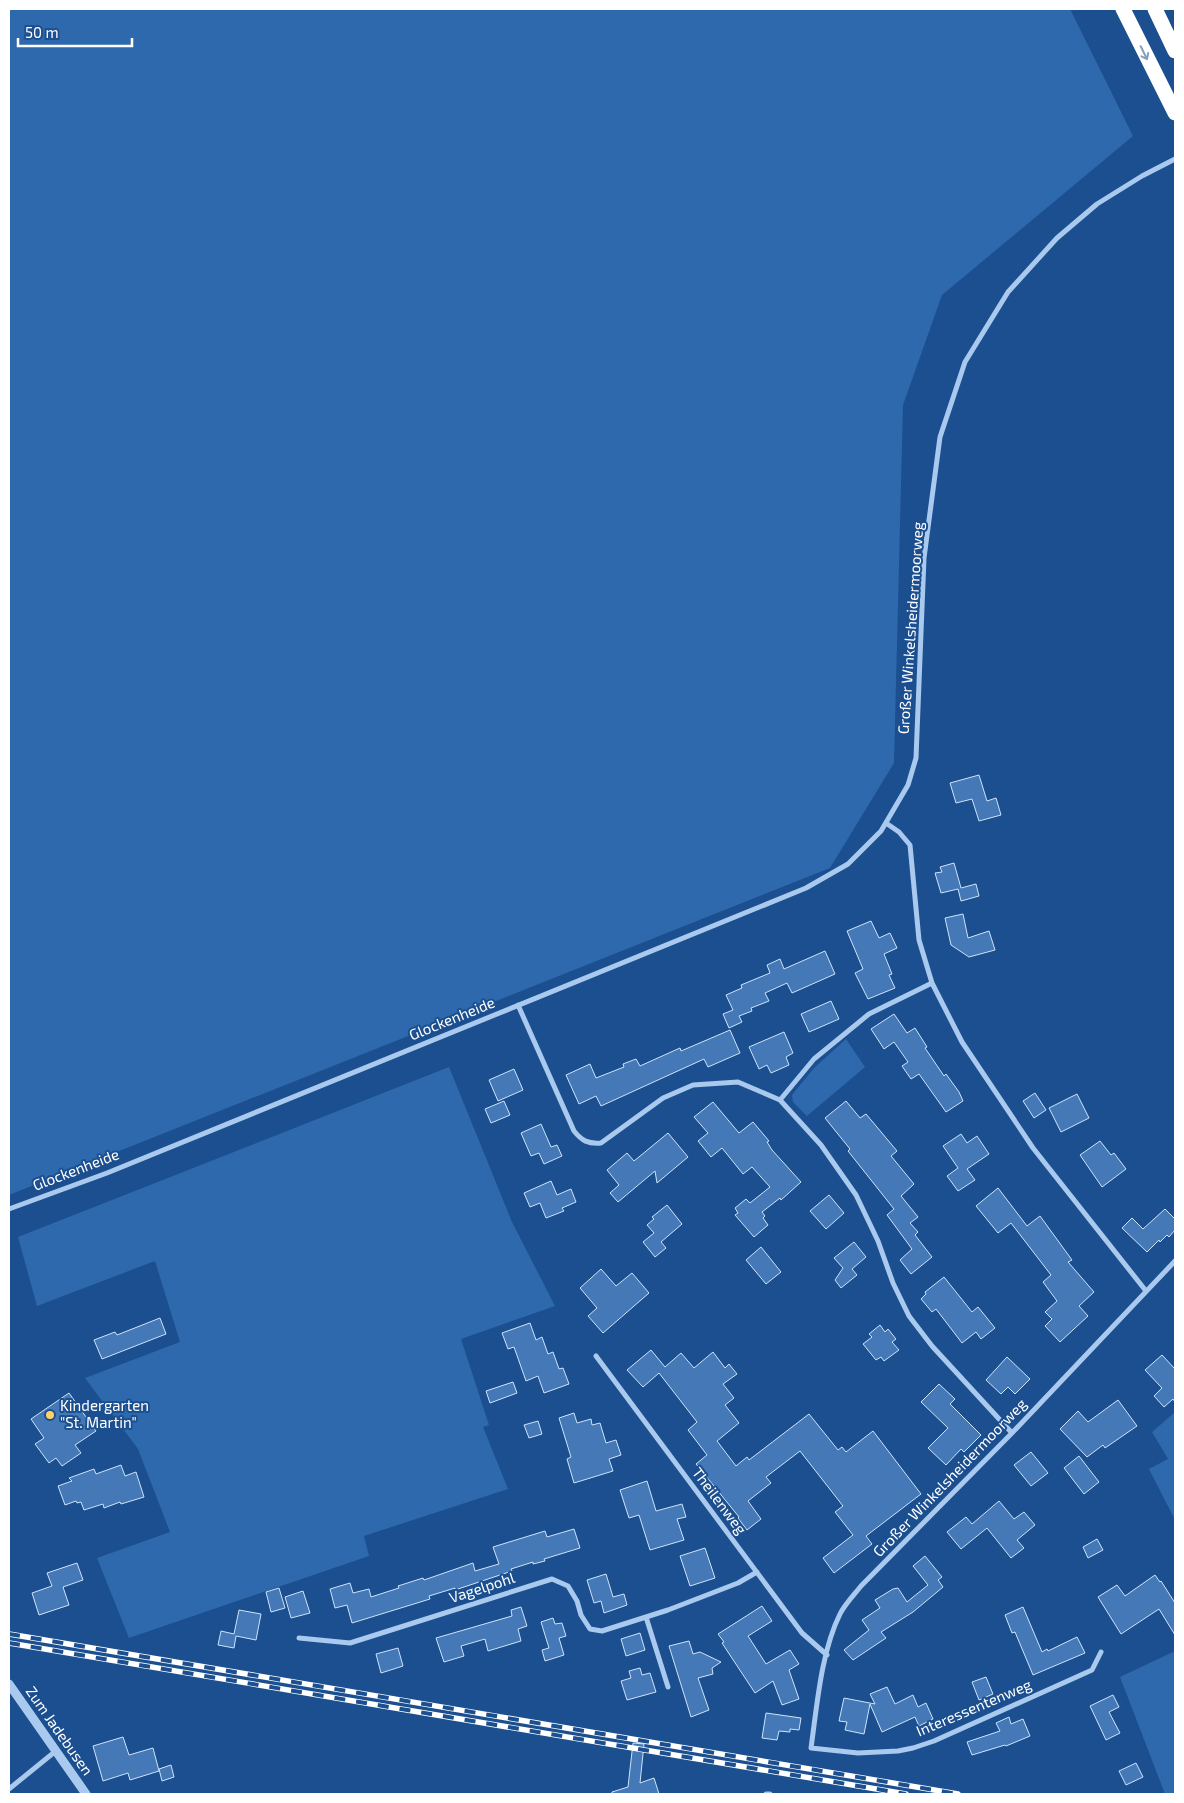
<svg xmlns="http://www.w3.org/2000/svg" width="1184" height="1803" font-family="'Exo 2',sans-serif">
<rect width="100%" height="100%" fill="#1b4f8f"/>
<path fill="#2e69ad" d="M9 9H1070L1133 136 942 295 903 405 894 763 830 868 9 1195Z
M846 1039 865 1067 807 1116 793 1102 792 1095 814 1068Z
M449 1067 512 1222 555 1306 461 1339 489 1425 483 1427 508 1489 364 1536 369 1556 129 1638 97 1558 170 1532 138 1449 85 1378 180 1342 155 1261 37 1306 18 1237Z
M1175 1412V1520L1149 1469 1168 1459 1152 1432Z
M1175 1651V1794H1165L1120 1677Z"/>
<path fill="#4478b7" stroke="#cfe3fa" d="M979 775 987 801 996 798 1001 815 979 821 972 799 956 803 950 783Z
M954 863 961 888 976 884 979 896 961 901 958 889 941 893 935 873 942 872 940 867Z
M963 914 968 938 989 931 995 950 969 957 951 945 945 918Z
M871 921 879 938 890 933 897 948 884 954 892 974 889 975 895 988 868 999 855 973 863 969 847 931Z
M825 951 835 974 792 993 787 983 765 993 769 1001 751 1008 752 1011 739 1016 742 1022 729 1028 723 1014 733 1010 726 995 742 988 741 985 770 973 767 965 780 959 784 969Z
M831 1001 839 1019 809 1032 801 1014Z
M894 1014 907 1033 915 1028 927 1047 925 1048 944 1076 946 1074 959 1092 963 1101 946 1112 919 1074 911 1079 902 1066 908 1062 894 1042 884 1049 871 1029Z
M730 1030 740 1053 708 1067 704 1059 601 1106 596 1096 579 1104 566 1075 590 1064 596 1078 624 1067 623 1064 636 1059 640 1066 680 1048 681 1051Z
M784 1032 793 1053 786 1057 789 1065 771 1073 767 1065 759 1069 749 1047Z
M514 1069 523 1090 498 1101 489 1080Z
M1035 1093 1046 1110 1034 1118 1023 1101Z
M1077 1094 1089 1118 1061 1132 1049 1108Z
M504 1101 510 1115 491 1123 485 1109Z
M846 1101 860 1118 866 1114 897 1151 891 1156 914 1184 901 1196 918 1217 910 1223 918 1232 915 1235 932 1257 911 1274 900 1260 912 1249 887 1215 894 1209 848 1151 850 1149 825 1118Z
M713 1102 739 1133 753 1122 769 1141 767 1142 772 1150 801 1182 781 1200 780 1198 762 1212 765 1216 763 1218 768 1225 754 1237 735 1215 738 1213 735 1208 746 1199 750 1203 770 1187 752 1167 743 1174 722 1148 711 1157 698 1141 708 1133 694 1117Z
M541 1124 551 1147 557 1145 562 1156 544 1164 539 1153 531 1156 521 1133Z
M668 1133 688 1157 657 1183 655 1171 618 1202 610 1193 619 1185 607 1170 627 1153 634 1161Z
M961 1134 967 1143 977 1136 989 1154 967 1169 975 1180 958 1191 947 1176 958 1168 943 1146Z
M1100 1141 1111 1155 1114 1153 1126 1169 1102 1187 1080 1155Z
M551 1181 557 1195 571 1189 576 1202 562 1208 564 1211 546 1218 540 1203 530 1207 524 1193Z
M998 1188 1027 1226 1040 1216 1072 1260 1068 1262 1094 1292 1079 1306 1088 1316 1060 1342 1045 1326 1052 1319 1045 1312 1057 1301 1043 1282 1051 1275 1011 1223 998 1233 976 1206Z
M829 1195 844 1213 826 1229 810 1211Z
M667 1205 682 1224 661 1242 666 1248 655 1257 643 1242 654 1233 647 1225 654 1219 652 1217Z
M1165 1209 1175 1219V1230L1169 1237 1167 1235 1160 1242 1159 1240 1147 1252 1122 1228 1132 1218 1143 1229Z
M854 1242 866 1257 852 1269 857 1275 841 1288 835 1280 843 1268 834 1258Z
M761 1247 781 1272 766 1284 746 1260Z
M601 1269 616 1286 632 1273 649 1293 603 1333 588 1316 597 1308 580 1288Z
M944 1277 972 1312 978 1307 995 1328 981 1339 976 1332 962 1343 936 1309 932 1312 921 1299 926 1294 925 1292Z
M160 1318 166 1334 102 1359 94 1340 115 1332 117 1335Z
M530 1323 536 1340 542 1337 548 1354 553 1352 559 1369 563 1368 569 1384 544 1393 538 1376 526 1381 514 1347 508 1349 502 1333Z
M880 1325 885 1332 888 1329 896 1339 892 1342 899 1350 884 1361 881 1357 876 1360 863 1344 872 1337 869 1334Z
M651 1350 665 1367 681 1353 694 1368 713 1352 725 1368 729 1364 737 1374 723 1384 734 1398 725 1405 739 1423 717 1441 736 1466 747 1457 749 1460 809 1414 838 1450 842 1447 846 1452 873 1431 921 1494 866 1536 872 1544 834 1573 823 1558 853 1535 835 1512 843 1506 800 1451 766 1477 771 1483 748 1501 761 1519 747 1530 738 1518 739 1517 696 1464 707 1455 688 1430 697 1422 659 1373 643 1387 627 1370Z
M1162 1355 1175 1369V1402L1173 1399 1164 1407 1154 1396 1162 1388 1145 1370Z
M1007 1357 1030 1379 1015 1394 1008 1387 1001 1394 986 1380Z
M513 1382 517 1393 490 1403 486 1391Z
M939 1384 955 1399 950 1404 981 1435 964 1452 961 1449 946 1465 928 1448 948 1428 921 1402Z
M69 1393 96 1431 75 1445 81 1453 62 1466 56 1458 49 1463 35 1444 44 1438 31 1419Z
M1118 1400 1137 1426 1105 1448 1103 1445 1087 1457 1060 1429 1078 1411 1088 1422Z
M574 1413 577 1423 591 1419 592 1425 600 1423 606 1443 616 1440 621 1455 609 1459 613 1471 574 1483 567 1459 571 1457 559 1418Z
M538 1421 542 1434 529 1438 524 1425Z
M1031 1452 1048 1473 1031 1486 1014 1465Z
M1079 1456 1099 1482 1084 1494 1064 1468Z
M121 1465 125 1476 136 1472 144 1497 121 1504 120 1502 104 1508 103 1504 84 1510 81 1502 77 1503 76 1501 65 1505 58 1486 72 1481 69 1478 94 1469 96 1474Z
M647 1481 656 1511 682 1504 686 1517 677 1519 684 1540 650 1550 639 1515 629 1518 620 1490Z
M999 1501 1014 1519 1024 1512 1035 1525 1017 1540 1024 1548 1011 1558 987 1528 961 1549 947 1532 966 1517 972 1524Z
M574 1529 580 1548 544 1559 545 1561 533 1564V1562L511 1569 512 1571 455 1590V1588L429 1596 430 1599 352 1623 347 1605 335 1608 330 1589 350 1583 353 1593 369 1589 371 1597 399 1588 398 1586 423 1578 424 1580 473 1563 475 1571 499 1564 493 1547 545 1531 547 1537Z
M1097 1539 1103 1550 1088 1558 1083 1547Z
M705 1548 715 1578 690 1586 680 1556Z
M925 1556 942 1577 938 1580 943 1587 913 1612 881 1632 886 1638 853 1660 844 1650 869 1630 862 1620 880 1608 875 1600 893 1589 898 1588 907 1602 928 1585 913 1566Z
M77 1563 83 1580 63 1587 69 1605 39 1615 32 1593 52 1586 47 1573Z
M606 1574 613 1597 624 1594 627 1605 604 1613 601 1601 594 1603 587 1580Z
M1155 1575 1160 1582 1161 1581 1175 1603V1635L1159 1609 1121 1634 1098 1597 1117 1585 1125 1596Z
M279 1588 285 1608 271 1612 266 1592Z
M303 1591 310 1613 291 1618 285 1597Z
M762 1606 772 1621 748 1636 766 1664 790 1650 799 1664 789 1670 799 1699 782 1705 773 1681 755 1693 722 1643 724 1642 718 1634Z
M521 1607 527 1626 518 1629 521 1641 488 1651 485 1639 461 1646 464 1656 444 1662 436 1638 512 1616 511 1610Z
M1023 1607 1042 1652 1047 1649 1048 1651 1077 1637 1085 1653 1033 1675 1015 1632 1012 1633 1005 1615Z
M239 1610 261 1614 256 1640 236 1636 234 1648 218 1645 221 1631 234 1634Z
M553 1618 555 1624 562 1623 566 1636 559 1638 564 1655 545 1661 542 1650 549 1648 541 1622Z
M640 1633 645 1650 626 1656 621 1639Z
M689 1641 693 1654 700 1652 721 1662 712 1668 713 1674 698 1678 709 1710 691 1717 669 1646Z
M398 1648 403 1666 381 1673 376 1654Z
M640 1668 642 1675 650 1673 656 1692 627 1700 621 1681 631 1678 629 1671Z
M986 1677 993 1694 979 1700 972 1682Z
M887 1687 895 1704 913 1695 918 1707 926 1703 933 1719 919 1726 915 1717 882 1732 870 1704 864 1734 845 1730 847 1722 839 1721 844 1698 875 1704 870 1694Z
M1113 1695 1119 1707 1109 1712 1120 1733 1106 1740 1090 1706Z
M766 1713 801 1718 799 1730 790 1729V1732L779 1731 777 1740 762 1738Z
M1009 1717 1011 1724 1023 1719 1030 1736 1006 1746 1005 1745 972 1755 967 1742 1000 1731 996 1723Z
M123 1737 129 1755 153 1748 159 1771 130 1780 128 1773 103 1781 93 1746Z
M633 1743 644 1744 640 1783 654 1778 659 1794H612V1792L628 1787Z
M1136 1763 1143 1777 1126 1785 1119 1771Z
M171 1765 174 1777 162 1781 159 1769Z"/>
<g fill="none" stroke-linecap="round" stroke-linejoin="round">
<path stroke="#a9c9ee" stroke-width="5" d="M886 823 899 832 910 845 919 940 932 983 962 1042 1033 1148 1146 1291
M518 1005 574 1131C582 1141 588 1144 601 1143L663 1098 693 1085 738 1082 780 1100 821 1145 856 1195 878 1241 893 1283 909 1316 932 1346 1012 1433
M780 1100 814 1059 869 1014 932 983
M9 1209 107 1173 806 888 848 864 881 831 908 785 916 758 924 558 940 437 965 362 1008 292 1057 238 1097 204 1142 176 1175 159
M596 1356 802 1633 827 1655
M646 1617 668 1687
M299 1638 350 1643 552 1579 568 1586 577 1601 581 1615 590 1629 602 1631 668 1610 738 1583 757 1572
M1101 1652 1092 1670 934 1741 913 1748 898 1751 858 1753 811 1748C817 1706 821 1652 840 1614 845 1604 854 1595 861 1586L1012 1433 1175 1261
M9 1789 57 1750
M766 1794H770"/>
<path stroke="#a9c9ee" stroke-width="9" d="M9 1684 86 1794"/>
<path stroke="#fff" stroke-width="15" d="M1123 9 1175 113
M1155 9 1175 51"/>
<defs>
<path id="rail" d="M9 1634 958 1794
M9 1643 906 1794"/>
</defs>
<use href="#rail" stroke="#fff" stroke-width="5.5"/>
<use href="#rail" stroke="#1b4f8f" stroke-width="4" stroke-dasharray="11" stroke-linecap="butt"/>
</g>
<defs><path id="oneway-shaft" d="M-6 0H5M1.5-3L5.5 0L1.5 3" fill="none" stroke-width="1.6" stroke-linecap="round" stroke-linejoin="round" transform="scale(1.25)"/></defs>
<use stroke="#829ec1" href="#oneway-shaft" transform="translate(1144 53) rotate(64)"/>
<circle fill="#ffd166" stroke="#1b4f8f" stroke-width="2" cx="50" cy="1415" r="5"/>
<g text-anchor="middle" stroke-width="4" stroke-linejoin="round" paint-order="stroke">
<g font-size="15" fill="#fff" stroke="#1b4f8f">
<text transform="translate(911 628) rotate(-86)" y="5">Großer Winkelsheidermoorweg</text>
<text transform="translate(452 1019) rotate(-22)" y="5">Glockenheide</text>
<text transform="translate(76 1170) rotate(-21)" y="5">Glockenheide</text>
<text transform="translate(950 1478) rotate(-46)" y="5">Großer Winkelsheidermoorweg</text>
<text transform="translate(719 1501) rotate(53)" y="5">Theilenweg</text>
<text transform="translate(482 1588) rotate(-18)" y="5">Vagelpohl</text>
<text transform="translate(974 1708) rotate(-23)" y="5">Interessentenweg</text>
<text transform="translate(59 1731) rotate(55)" y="5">Zum Jadebusen</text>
</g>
<g font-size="15" fill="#fff" stroke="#1b4f8f" text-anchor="start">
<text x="60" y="1411">Kindergarten<tspan x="60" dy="17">"St. Martin"</tspan></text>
</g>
</g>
<rect width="1184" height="1803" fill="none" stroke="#ffffff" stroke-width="20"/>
<path d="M18 38v8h114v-8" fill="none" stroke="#ffffff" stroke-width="2.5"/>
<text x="25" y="38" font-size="15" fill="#ffffff" stroke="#1b4f8f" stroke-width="4" paint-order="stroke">50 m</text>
</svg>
